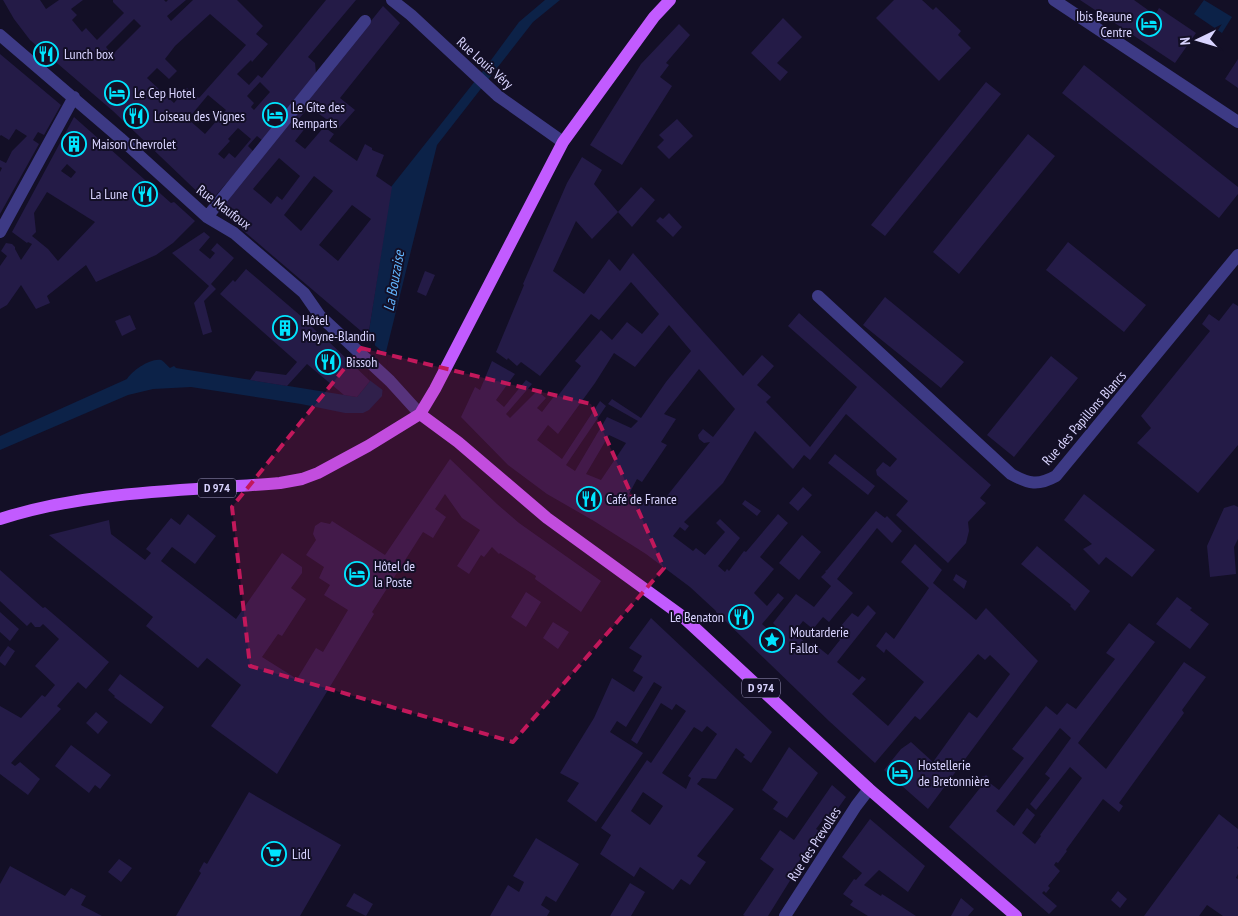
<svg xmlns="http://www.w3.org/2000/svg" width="1238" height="916" font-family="'PT Sans Narrow',sans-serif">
<rect width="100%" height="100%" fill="#130f26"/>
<path fill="#0c2248" d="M545 0H560L533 22 437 145 386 352 382 396 369 410 363 413H345L301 404 191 387 153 389 128 395 0 450V436L127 379C132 371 150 358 161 360 164 361 167 366 170 368L174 366 176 368 357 397 370 381 375 343 368 337 391 187 483 71 519 22Z
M1204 0 1232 17 1222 33 1194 14Z"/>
<path fill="#130f26" d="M372 343 388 356 384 391 368 379Z"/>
<path fill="#241b47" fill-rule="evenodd" d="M3 0H40L46 9 59 0H83L71 9 77 15 72 20 82 32 86 28 97 40 124 13 113 2V0H164L166 2 168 0H186L167 16 171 21 193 0H237L263 26 256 34 268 44 252 62 251 60 237 74 249 85 258 75 262 78 326 0H356L308 57 315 63 316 73 263 141 257 136 248 146 254 152 209 203 113 111 30 40 14 19ZM210 14 246 45 199 98 187 88 174 103 147 78 157 68 169 79 177 71 165 59 175 46ZM134 19 141 26 112 55 106 47ZM260 82 270 92 254 110 251 107 254 103 247 96ZM208 95 226 110 205 134 188 119ZM238 128 251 139 235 158 229 153 224 159 218 154 230 141 228 139Z
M894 0H922L933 10 936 7 961 31 958 35 971 48 939 81 876 18Z
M1080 0H1134L1155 15 1159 8 1196 33 1175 63Z
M383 6 400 23 340 98 355 110 339 128 309 107 297 121 306 127 295 141 305 149 324 127 334 134 329 141 357 161 365 144 372 148V150L384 155 376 176 392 187 368 337 219 210ZM279 158 300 176 282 200 277 196 271 204 253 189ZM314 176 333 191 301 231 284 215ZM352 205 371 219 338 261 319 245Z
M783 18 802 37 777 63 788 72 780 81 751 53Z
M679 24 690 35 666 63 669 65 660 77 672 86 622 165 590 145 641 64Z
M0 54 61 105 44 135 38 132 33 140 39 144 0 214V172L2 168 0 167V160L6 163 12 151 27 136 16 129 9 140 1 135 0 136Z
M1238 59V88L1225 79Z
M1084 65 1238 187V194L1219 218 1062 93Z
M986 82 1001 94 885 236 871 225Z
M74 117 171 203 174 202 195 221 173 243 156 255 96 282 86 265 47 296 50 303 36 309 21 285 7 305 0 309V266L7 256 1 251 6 243 12 244 15 247V249L21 260 32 244 28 242 27 243 12 232ZM67 164 76 172 71 178 61 171ZM47 192 95 222 58 261 48 249 32 236 36 232 34 213Z
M677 119 693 136 669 159 657 147 664 140 659 135Z
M1028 134 1055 156 959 274 933 252Z
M582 157 602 170 594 184 618 212 592 239 576 221 553 271 584 294 609 259 620 271 633 253 743 376 762 355 774 366 757 385 771 397 766 402 810 447 857 387 788 326 799 313 991 485 980 498 986 503 968 522 969 531 966 543 948 563 896 515 908 501 877 475 876 470 883 462 890 467 897 459 846 414 810 460 804 455 793 469 755 431 723 483 684 522 689 526 685 531 680 527 673 536 693 551 696 548 705 555 725 532 716 523 720 519 740 538 718 566 725 572 727 569 729 571 744 551 746 552 778 514 788 523 760 557 774 569 754 593 767 606 778 593 784 598 762 624 773 634 778 628 773 623 796 594 814 607 831 586 821 577 826 572 825 571 827 570 876 511 885 518 887 516 902 531 892 543 877 528 837 579 853 593 829 622 823 617 813 629 803 621 796 630 800 633 798 636 810 647 813 643 828 655 840 640 834 634 852 613 858 617 868 605 876 613 837 662 859 680 862 676 866 679 852 694 888 726 924 682 886 649 884 653 876 646 886 632 894 639 929 588 901 562 915 544 942 570 933 583 976 620 986 608 1038 661 928 809 884 770 901 749 911 742 933 762 969 712 977 718 1010 674 990 655 985 660 978 654 920 720 915 716 875 763 829 721 716 612V611L690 587 646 554 594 521 547 494 508 465 461 417 475 387 480 390 492 361 515 374 496 400 504 407 526 380 532 384 506 414 510 418 537 391 546 398 537 408 542 412 555 395 557 397 581 366 575 361 601 330 612 340 627 322 642 334 659 314 631 282 599 320 591 314 540 376 521 362 517 366 508 358 507 360 496 352 524 285 523 284 567 183ZM669 325 691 351 666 382 641 418 612 399 608 404 638 421 631 428 607 417 575 471 566 465 606 406 600 401 562 459 537 440 548 425 558 434 595 383 614 353 635 367ZM699 369 735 409 713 437 703 429 698 435 699 439 704 443 710 442 659 506 647 498 644 503 629 494 637 479 642 482 667 445 661 442 676 419 664 414ZM609 435 626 443 601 480 586 474Z
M641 187 655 200 632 227 618 212Z
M669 213 682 227 673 237 656 221 660 217 663 219Z
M204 232 210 237 199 250 210 259 215 253 211 250 217 243 234 258 211 284 216 289 204 301 212 332 203 335 194 303 209 286 172 253Z
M1068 242 1146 305 1124 332 1046 270Z
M246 269 302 317 324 339 328 341 370 381 357 397 344 395 307 364 287 386 250 380 256 371 286 375 297 362 220 294 233 280 235 282Z
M425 271 435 275 426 296 417 292Z
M885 297 964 362 941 388 863 325Z
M1233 303 1238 306V445L1198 493 1137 443 1151 428 1141 416 1210 331 1202 324 1209 314 1219 321Z
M130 315 136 329 122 336 115 321Z
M1051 356 1078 378 1014 457 987 435Z
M835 454 875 486 868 495 828 463Z
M450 459 497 504 519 523 601 581 581 612 535 579 536 576 500 553 499 554 492 547 484 557 481 555 469 574 457 566 480 530 462 518 445 494 435 509 446 517 433 538 423 532 372 612 374 614 277 774 211 726 241 685 207 658 198 668 146 626 153 617 49 535 109 520 111 534 145 560 151 553 146 549 171 518 180 525 188 514 216 536 195 564 172 547 161 561 236 619 282 553 302 567V573L291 588 306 599 282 636 278 634 262 657 297 679 316 648 323 652 348 610 324 595 330 585 319 578 324 567 306 555 316 540 313 534 315 526 321 522 330 524 332 521 385 555Z
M803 487 812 495 798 511 789 503Z
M1084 494 1155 550 1132 577 1106 557 1099 565 1083 549 1092 544 1064 520Z
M745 500 761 511 757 516 742 504Z
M1234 505 1238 507V539L1234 547 1236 574 1210 577 1207 546 1224 508Z
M802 535 821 552 799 580 779 563Z
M1037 546 1090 591 1075 611 1070 606 1071 605 1021 564Z
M0 570 43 608 45 607 109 662 86 689 78 682 57 706 61 709 11 763 15 766 20 762 40 779 28 795 0 774V706L21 718 42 695 45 697 55 685 35 666 59 639 43 624 40 627H35L31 622 27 626 0 601Z
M956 574 967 581 964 589 953 580Z
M526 592 541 602 526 627 511 617Z
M1177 597 1192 608 1190 610 1209 624 1190 649 1156 624Z
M0 612 19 629 10 641 0 632Z
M651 618 772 732 751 763 743 757 745 755 736 748 716 779 702 778 697 784 734 809 697 856 706 862 690 885 681 879 673 890 640 867 634 877 600 854 611 835 601 828 647 760 651 763 686 711 676 704 672 710 661 703 637 744 631 740 662 687 654 682 626 727 617 721 610 732 643 753 596 822 567 801 579 783 560 773 594 718 612 678 634 692 643 677 633 671 642 656 629 648ZM707 726 717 734 688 776 691 778 686 789 662 773 694 727 702 732ZM643 792 663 806 650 825 631 811Z
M553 622 569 632 558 649 543 638Z
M1129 623 1155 642 1078 743 1106 769 1184 662 1206 677 1182 710 1184 713 1119 803 1123 806 1119 812 1103 799 1066 850 1067 851 1058 863 1056 862 1054 865 1060 871 1048 886 1050 888 1046 893 1044 891 1042 893 1057 906 1049 914 949 827 980 788 976 785 983 776 984 777 986 775 988 777 986 780 999 790 1024 758 1012 749 1046 706 1057 715 1067 703 1076 709 1115 659 1106 653ZM1060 728 1071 738 1045 774 1050 778 1030 804 1036 810 1070 767 1082 778 1040 835 1041 836 1035 844 1022 833 1035 815 1027 808 1014 826 996 811Z
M8 646 15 651 5 666 0 662V657Z
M120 674 164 707 151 724 114 697 115 696 108 690Z
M96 712 108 722 98 734 86 723Z
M71 745 111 775 100 789 95 785 89 793 55 766Z
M789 747 818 773 787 818 773 809 778 802 762 790Z
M832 785 846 797 829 821 825 817 816 829 821 832 787 877 791 879 768 916H745L743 915 774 869 760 859 780 830 794 840Z
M249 792 341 845 300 916H176L201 873 199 871 204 862 207 864Z
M1219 814 1238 829V846L1237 848 1238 849V874L1236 878 1238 879V916H1223L1207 905 1199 916H1144Z
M870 819 925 866 908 892 879 870 864 885 881 896 882 894 916 916H868L850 905 853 901 843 894 854 879 856 880 862 873 842 857Z
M536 838 579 864 556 902 546 896 541 905 550 911 547 916H490L508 885 519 892 524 882 513 876Z
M119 859 132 868 121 882 108 872Z
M10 866 65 896 71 888 86 896 81 905 102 916H0V884Z
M630 883 645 892 631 916H610Z
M1118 891 1127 899 1120 908 1111 900Z
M354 893 373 904 366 916 346 906Z
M961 898 974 909 968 916H951Z"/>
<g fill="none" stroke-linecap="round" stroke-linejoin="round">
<path stroke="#3d3a85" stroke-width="12" d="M392 0 411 15 498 96 563 142
M1054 0 1238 122
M0 35 120 138 207 217 234 233 304 293 320 316 390 381 420 414
M207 217 365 21
M0 232 74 97
M818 296 1011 474C1029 484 1038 486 1056 476L1238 255
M785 916 856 806 869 789"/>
<path stroke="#c25bff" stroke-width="12" d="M420 414 458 442 547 518 682 616 869 789 1016 916
M0 519C90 490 187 491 280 483L302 479 318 473 368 446 420 414 435 389 563 142 654 17 670 0"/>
</g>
<path fill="#c2185b" fill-opacity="0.2" stroke="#c2185b" stroke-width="4" stroke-dasharray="10 6" stroke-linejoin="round" d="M361 348 591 404 664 568 513 742 250 666 232 507Z"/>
<defs>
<symbol id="hotel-ring" viewBox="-11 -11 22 22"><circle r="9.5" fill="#130f26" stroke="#00e5ff" stroke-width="1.5"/><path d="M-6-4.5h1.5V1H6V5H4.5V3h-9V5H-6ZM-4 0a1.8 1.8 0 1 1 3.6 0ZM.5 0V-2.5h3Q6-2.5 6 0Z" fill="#00e5ff"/></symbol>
<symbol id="restaurant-ring" viewBox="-11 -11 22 22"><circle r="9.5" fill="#130f26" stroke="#00e5ff" stroke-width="1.5"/><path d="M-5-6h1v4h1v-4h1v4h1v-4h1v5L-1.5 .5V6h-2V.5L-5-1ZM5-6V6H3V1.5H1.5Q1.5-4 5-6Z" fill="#00e5ff"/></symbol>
<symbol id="building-ring" viewBox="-11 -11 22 22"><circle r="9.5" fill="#130f26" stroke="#00e5ff" stroke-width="1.5"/><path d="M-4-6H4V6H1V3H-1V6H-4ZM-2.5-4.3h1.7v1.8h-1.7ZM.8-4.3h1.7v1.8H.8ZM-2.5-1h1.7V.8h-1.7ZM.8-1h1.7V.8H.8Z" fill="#00e5ff"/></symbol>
<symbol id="sight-ring" viewBox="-11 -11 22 22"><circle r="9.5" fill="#130f26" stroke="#00e5ff" stroke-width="1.5"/><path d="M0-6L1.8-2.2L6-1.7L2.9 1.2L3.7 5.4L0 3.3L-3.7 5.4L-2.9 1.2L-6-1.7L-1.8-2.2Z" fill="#00e5ff"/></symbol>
<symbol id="supermarket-ring" viewBox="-11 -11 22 22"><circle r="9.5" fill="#130f26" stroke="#00e5ff" stroke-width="1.5"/><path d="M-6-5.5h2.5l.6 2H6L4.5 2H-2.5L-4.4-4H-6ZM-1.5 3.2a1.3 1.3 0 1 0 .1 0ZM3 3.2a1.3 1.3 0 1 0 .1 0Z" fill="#00e5ff"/></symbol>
</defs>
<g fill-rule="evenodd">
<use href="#hotel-ring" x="1135" y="10" width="28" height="28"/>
<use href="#restaurant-ring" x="32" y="40" width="28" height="28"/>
<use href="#hotel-ring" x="103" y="79" width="28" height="28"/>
<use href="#hotel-ring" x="261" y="101" width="28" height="28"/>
<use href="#restaurant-ring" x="122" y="102" width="28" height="28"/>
<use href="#building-ring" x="60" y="130" width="28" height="28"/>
<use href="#restaurant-ring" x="131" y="180" width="28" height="28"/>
<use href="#building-ring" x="271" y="314" width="28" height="28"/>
<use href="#restaurant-ring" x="314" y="348" width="28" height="28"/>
<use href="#restaurant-ring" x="575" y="485" width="28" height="28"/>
<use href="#hotel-ring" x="343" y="560" width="28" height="28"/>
<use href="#restaurant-ring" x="727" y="603" width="28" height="28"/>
<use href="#sight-ring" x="758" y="626" width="28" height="28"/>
<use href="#hotel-ring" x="886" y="759" width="28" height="28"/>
<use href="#supermarket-ring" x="260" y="840" width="28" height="28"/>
</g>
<g text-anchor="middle" stroke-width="4" stroke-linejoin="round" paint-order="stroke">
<g fill="#130f26" stroke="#9e99be" stroke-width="1">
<rect x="198" y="478.5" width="38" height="19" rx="4"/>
<rect x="742" y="678.5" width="38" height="19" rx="4"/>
</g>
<g font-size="12" font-weight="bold" fill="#d9d4ff">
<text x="217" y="492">D 974</text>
<text x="761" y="692">D 974</text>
</g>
<g font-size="14" fill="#d9d4ff" stroke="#130f26" text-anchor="start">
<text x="1132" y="21" text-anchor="end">Ibis Beaune<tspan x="1132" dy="16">Centre</tspan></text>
<text x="64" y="59">Lunch box</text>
<text x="134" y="98">Le Cep Hotel</text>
<text x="292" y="112">Le Gîte des<tspan x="292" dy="16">Remparts</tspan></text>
<text x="154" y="121">Loiseau des Vignes</text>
<text x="92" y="149">Maison Chevrolet</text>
<text x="128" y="199" text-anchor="end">La Lune</text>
<text x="302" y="325">Hôtel<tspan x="302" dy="16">Moyne-Blandin</tspan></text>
<text x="346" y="367">Bissoh</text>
<text x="606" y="504">Café de France</text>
<text x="374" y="571">Hôtel de<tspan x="374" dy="16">la Poste</tspan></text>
<text x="724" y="622" text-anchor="end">Le Benaton</text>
<text x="790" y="637">Moutarderie<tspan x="790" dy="16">Fallot</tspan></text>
<text x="918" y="770">Hostellerie<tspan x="918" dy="16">de Bretonnière</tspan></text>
<text x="292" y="859">Lidl</text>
</g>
<g font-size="14" fill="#d9d4ff" stroke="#130f26">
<text transform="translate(485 63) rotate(42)" y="5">Rue Louis Véry</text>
<text transform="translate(224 207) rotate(37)" y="5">Rue Maufoux</text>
<text transform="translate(1084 418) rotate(-49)" y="5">Rue des Papillons Blancs</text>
<text transform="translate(814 844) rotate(-57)" y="5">Rue des Prevolles</text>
</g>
<g font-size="15" font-style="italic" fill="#62b6ff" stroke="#130f26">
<text transform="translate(394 281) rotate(-80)" y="5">La Bouzaise</text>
</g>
</g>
<g transform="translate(1198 40) rotate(265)" stroke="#130f26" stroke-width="4" paint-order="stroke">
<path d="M0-4L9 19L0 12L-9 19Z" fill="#d9d4ff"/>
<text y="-8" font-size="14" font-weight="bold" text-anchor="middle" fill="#d9d4ff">N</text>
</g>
</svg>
